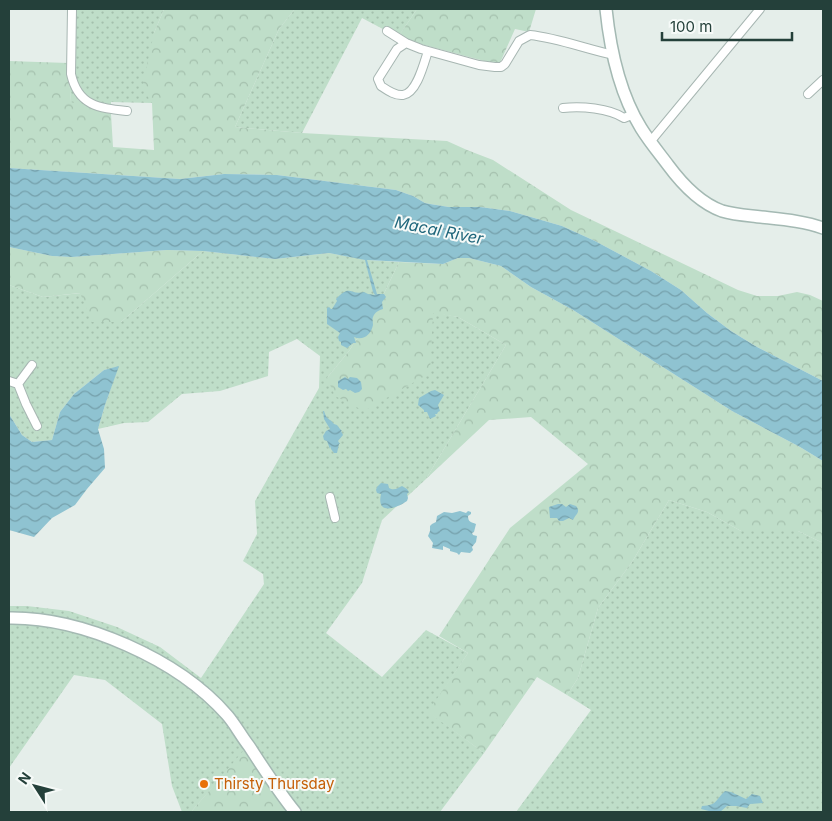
<svg xmlns="http://www.w3.org/2000/svg" width="832" height="821" font-family="Inter,sans-serif">
<defs>
<pattern id="grass-dots" width="8" height="8" patternUnits="userSpaceOnUse" patternTransform="scale(1.25)"><rect width="8" height="8" fill="#bfdec9"/><path d="M2 2h.1M6 6h.1" fill="none" stroke="#a4c0ad" stroke-width="1.8" stroke-linecap="round"/></pattern>
<pattern id="forest-crowns" width="20" height="18" patternUnits="userSpaceOnUse" patternTransform="scale(1.25)"><rect width="20" height="18" fill="#bfdec9"/><path d="M2 6a3 3 0 1 1 6 0M12 15a3 3 0 1 1 6 0" fill="none" stroke="#a4c0ad"/></pattern>
<pattern id="water-waves" width="16" height="10" patternUnits="userSpaceOnUse" patternTransform="scale(1.25)"><rect width="16" height="10" fill="#8fc3d1"/><path d="M0 5q4-4 8 0t8 0" fill="none" stroke="#75a0ab"/></pattern>
</defs>
<rect width="100%" height="100%" fill="#e5eeea"/>
<path fill="url(#grass-dots)" d="M70 9H164L154 33 152 103 111 102V114L71 103 68 62Z
M295 9H417L398 37 362 18 302 133 235 127 279 29Z
M203 251 275 259 329 253 367 260 399 262 378 306 349 351 327 378 433 312 458 317 506 345 426 479 382 520 362 583 326 633 382 677 426 630 468 653 429 712 484 753 440 812H288L244 751 191 812H182L172 786 162 724 105 680 74 675 9 768V606H27L69 611 117 627 160 647 201 678 264 584 263 574 243 561 257 534 255 501 319 388 320 356 297 339 269 352 268 376 220 391 182 394 148 422 124 423 98 429 105 405 118 367 104 370 74 394 60 412 52 440 32 442 22 435 9 414V285L43 297 81 293 121 322Z
M669 500 707 512 741 531H798L823 543V812H516L591 710 567 695 578 678 598 608 632 562Z"/>
<path fill="url(#forest-crowns)" d="M164 9H295L279 29 235 127 302 133 447 141 467 150 493 160 571 210 738 290 757 296H778L797 292 810 295 823 301V381L757 347 731 331 707 313 681 290 651 271 595 241 562 226 510 211 480 207H449L430 204 425 203 413 196 396 190 277 175 224 174 180 179 9 168V61L68 63 71 102 111 114 113 147 154 150 152 103 142 88 154 33Z
M417 9H536L529 32 515 29 499 65 402 39 398 37Z
M9 247 52 256 72 257 167 250 203 251 121 322H92L80 293 43 297 9 285Z
M458 258H469L501 266 531 287 573 310 732 411 800 447 823 461V543L798 531H741L707 512 669 500 632 562 598 608 578 678 567 695 537 677 484 753 428 712 468 653 439 636 510 528 588 464 531 417 489 420 426 479 506 345 458 317 433 313 430 373 364 411 335 396 327 378 349 351 378 306 399 262 443 264Z
M244 750 288 812H191Z"/>
<path fill="url(#water-waves)" d="M9 168 180 179 224 174 277 175 396 190 413 196 425 203 430 204 449 207H480L510 211 562 226 595 241 651 271 681 290 707 313 731 331 757 347 823 381V461L800 447 732 411 573 310 531 287 501 266 469 258H458L443 264 367 260 377 294H384L386 297 382 302 383 309C379 310 375 312 373 317 372 319 373 322 373 325 371 335 363 341 354 337L356 343H353L347 348 341 345V342L339 341 338 337 340 333 327 324V308L329 307 331 309H332L337 301 336 299C351 283 350 296 364 292L368 294 375 295 373 292 365 260 329 253 275 259 203 251 167 250 72 257 52 256 9 247Z
M119 366 105 405 98 429 104 449 105 468 87 489 75 505 52 518 34 537 9 530V414L22 435 32 442 52 440 60 412 74 394 104 370Z
M345 377 348 379 350 377 357 378 361 382 362 389 359 392 355 393 350 390 348 391 346 389 343 390 338 387V381Z
M435 390 444 395 438 405 440 411 438 412 437 414H435L436 416 430 419 427 412H424V410L418 405 419 398 431 391Z
M323 411H324C327 421 330 418 334 424L337 425 340 429 342 431H341L343 435 338 441 340 444H339L337 453H334L331 449V446L330 449 327 441 324 440 323 436 326 431 330 429 324 419Z
M381 483 388 484 389 488C394 491 398 488 402 486L407 489 409 492 407 494 408 498 407 501C397 508 376 516 381 494L377 493 376 490 377 487Z
M558 504H562L566 507 570 504 576 506C581 512 576 514 573 520L569 518 563 521H559L557 518H550L549 507Z
M460 511 466 513 468 511 471 512V514L468 516C468 522 471 522 476 524L474 532 472 533 473 535 477 536 476 542 472 547 473 550 470 553 461 552 459 555 457 553 450 551V549L443 546V550L432 548 433 543 428 536 430 531V526L432 524 436 522 437 516 444 512 452 513Z
M725 791 731 792 746 799 752 794 760 796 763 803 750 804 747 808 736 806H727L720 812H713L701 809 702 806C718 805 715 800 725 791Z"/>
<g fill="none" stroke-linecap="round" stroke-linejoin="round">
<defs>
<path id="street" d="M72 9 71 74C78 106 99 108 127 111
M387 31 406 43 421 49 479 65 495 67H501L505 64 519 41 530 35C558 38 586 49 614 55
M406 43 397 49 378 79 381 86C387 90 395 96 403 95 417 93 424 63 428 51
M808 94 823 80
M563 108C581 106 609 108 624 118L634 114
M650 142 760 9
M9 381 18 384 32 365
M18 384 26 404 37 426
M330 497 335 518"/>
<path id="secondary" d="M606 9C610 48 620 94 641 128 649 141 659 153 668 165 682 184 700 203 722 211 732 214 742 215 752 216 776 219 801 220 823 228
M9 618C82 617 178 659 227 715 235 724 241 736 249 746 264 769 278 791 295 812"/>
</defs>
<use href="#street" stroke="#a7b6b2" stroke-width="10"/>
<use href="#secondary" stroke="#a4b9b3" stroke-width="14"/>
<use href="#street" stroke="#fff" stroke-width="8"/>
<use href="#secondary" stroke="#fff" stroke-width="11"/>
</g>
<circle fill="#e8710a" stroke="#f6faf8" stroke-width="2" cx="204" cy="784" r="5"/>
<g text-anchor="middle" stroke-width="4" stroke-linejoin="round" paint-order="stroke">
<g font-size="15" fill="#c56008" stroke="#f6faf8" text-anchor="start">
<text x="214" y="789">Thirsty Thursday</text>
</g>
<g font-size="16" font-style="italic" fill="#1f667b" stroke="#f6faf8">
<text transform="translate(439 230) rotate(11)" y="6">Macal River</text>
</g>
</g>
<rect width="832" height="821" fill="none" stroke="#24403a" stroke-width="20"/>
<g transform="translate(35 786) rotate(306)" stroke="#f6faf8" stroke-width="4" paint-order="stroke">
<path d="M0-4L9 19L0 12L-9 19Z" fill="#24403a"/>
<text y="-8" font-size="14" font-weight="bold" text-anchor="middle" fill="#24403a">N</text>
</g>
<path d="M662 32v8h130v-8" fill="none" stroke="#24403a" stroke-width="2.5"/>
<text x="670" y="32" font-size="15" fill="#24403a" stroke="#f6faf8" stroke-width="4" paint-order="stroke">100 m</text>
</svg>
